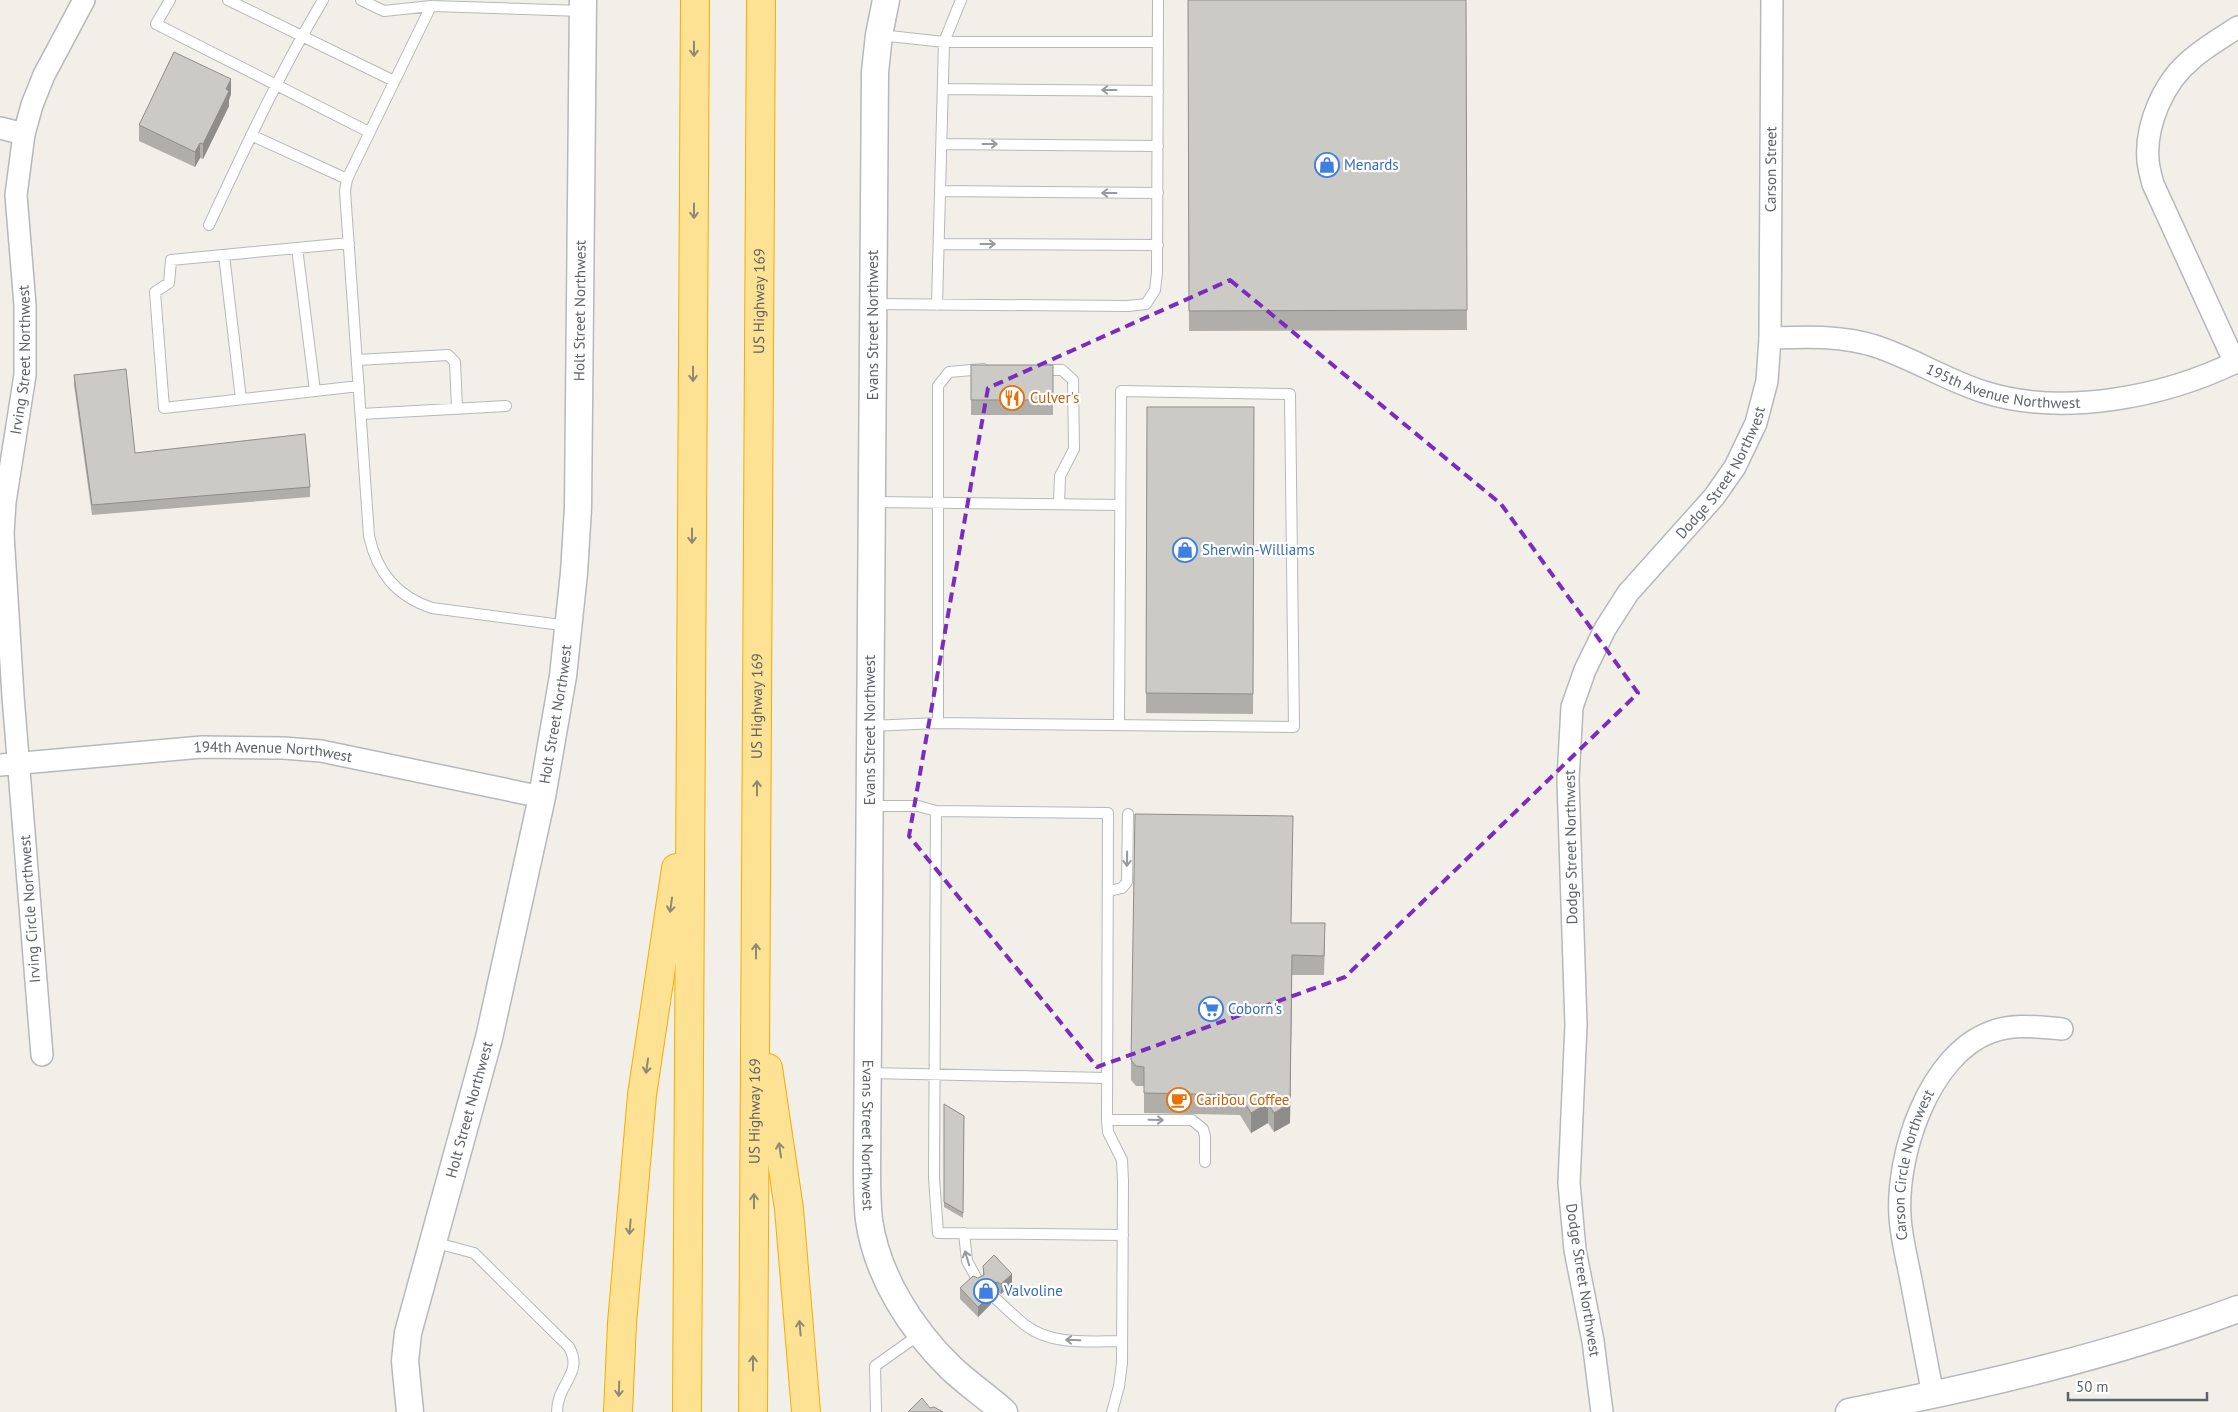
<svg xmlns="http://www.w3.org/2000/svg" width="2238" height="1412" font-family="'PT Sans',sans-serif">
<rect width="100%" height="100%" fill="#f1efe8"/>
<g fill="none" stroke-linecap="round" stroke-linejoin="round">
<defs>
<path id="service" d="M170 0 156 24 369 132
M228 0 394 81
M361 0 384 11 431 6 582 11
M431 6 347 179 345 191 369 536C377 572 396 596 432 608L569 626
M880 35 944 42H1158
M943 89 1158 91
M251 135 347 179
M942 144 1158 146
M940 191 1158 193
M209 225C245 148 280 72 323 0
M349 243 171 260 169 283 155 292 164 408 359 386
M939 244 1158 245
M297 248 315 391
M224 255 241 399
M874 304 1128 306 1146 304 1155 290 1157 273 1158 0
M937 305 944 42 961 0
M357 360 448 355 455 362 457 408
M1040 370H1062L1073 380 1074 449 1060 476 1059 504
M361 414 506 406
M873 502 1120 505
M938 723V386L949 372 983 369
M870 726 938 723 1294 727 1290 394 1121 391 1119 725
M871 806H918L936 811 1108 813 1107 1120 1108 1132 1122 1160 1123 1181 1122 1363 1119 1386 1112 1412
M936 811 934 1178 938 1233 1123 1235
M1109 891 1122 888 1127 882 1128 814
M869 1073 1106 1078
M1107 1120H1192L1203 1129 1205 1136V1162
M964 1233 967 1261 978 1281
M433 1242 474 1253 569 1347C584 1374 557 1383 557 1412
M996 1299C1006 1308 1015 1317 1025 1325 1052 1346 1090 1341 1122 1341
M876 1412 875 1366 920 1334"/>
<g id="minor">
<path d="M0 128 24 134"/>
<path id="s1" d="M1770 338C1805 337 1841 335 1875 346 1912 358 1946 380 1984 392 2063 417 2165 397 2238 361"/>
<path d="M2235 363 2153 184C2151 177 2149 169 2148 161 2145 124 2164 81 2193 58 2207 46 2223 37 2238 27"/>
<path id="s2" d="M0 765 202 747 283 748 321 751 542 797"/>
<path id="s3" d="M42 1055 13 696 3 534 5 502 25 375V305L16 195 24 134 32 105 44 75 84 0"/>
<path id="s4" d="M1933 1395C1926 1357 1918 1318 1911 1280 1907 1259 1901 1237 1900 1216 1896 1156 1928 1055 1991 1032 2014 1023 2037 1027 2062 1029"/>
<path id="s5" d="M1602 1412 1593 1341 1575 1250 1569 1183 1576 1025 1568 779 1572 707 1585 670 1605 629 1628 593 1714 497 1735 467 1756 423 1767 381 1770 338 1772 0"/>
</g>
<g id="tertiary">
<path id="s6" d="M886 0 879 35 875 72 867 1167C867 1184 867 1203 869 1220 877 1276 911 1329 951 1368 968 1384 987 1397 1004 1412"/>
<path id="s7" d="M410 1412 405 1361 408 1333 489 1038 542 797 563 676 574 573 578 508 583 0"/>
<path d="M1849 1412C1981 1386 2111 1356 2238 1309"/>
</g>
<g id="motorway">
<path d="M768 1068 789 1209 806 1412"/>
<path d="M618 1412 622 1323 642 1095 676 868"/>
<path d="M687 1412 695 0"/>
<path id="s8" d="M753 1412 761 0"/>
</g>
</defs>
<use href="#service" stroke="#b5b8bc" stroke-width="12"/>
<use href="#minor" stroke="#b5b8bc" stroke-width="24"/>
<use href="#tertiary" stroke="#b5b8bc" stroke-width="29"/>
<use href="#motorway" stroke="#f9ab00" stroke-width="30"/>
<use href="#service" stroke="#fff" stroke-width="10"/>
<use href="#minor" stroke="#fff" stroke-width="21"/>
<use href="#tertiary" stroke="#fff" stroke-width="26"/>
<use href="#motorway" stroke="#fde293" stroke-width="28"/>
</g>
<path fill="#afaea9" d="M1188 0H1466L1467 330 1189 331Z
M231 94 229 100V106L203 159 200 158 195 167 139 141V125Z
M971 365H1053V415H971Z
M74 375 135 453 310 487V497L92 515 74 385Z
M1147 407H1254L1253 714 1146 713Z
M1291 923 1325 943 1324 975H1292L1290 1123 1274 1132 1268 1123 1251 1133 1240 1115 1144 1113V1086H1136L1131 1080V1060Z
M944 1104 964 1116 963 1218 944 1207Z
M983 1266 1012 1284 1001 1294 997 1292 991 1294V1304L978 1317 960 1299V1288L983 1275Z"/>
<path fill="#8f8d8a" d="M231 79V94L229 100V106L203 159V144L226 89Z
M200 143V158L195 167V152Z
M1292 975 1290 1123 1274 1132V1113Z
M1268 1103V1123L1251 1133V1113Z
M1012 1274V1284L1001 1294V1284Z
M997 1282V1292L991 1294V1304L978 1317V1307L991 1284Z"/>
<path fill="#cccac5" stroke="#8f8d8a" d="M1188 0H1466L1467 310 1189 311Z
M174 52 231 79 226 89 229 91 203 144 200 143 195 152 139 125Z
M971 365H1053V400H971Z
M126 369 135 453 305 434 310 487 92 505 74 375Z
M1147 407H1254L1253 694 1146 693Z
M1135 814 1293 816 1291 923H1325L1324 956 1292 955 1290 1103 1274 1113 1268 1103 1251 1113 1240 1095 1144 1093V1067L1136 1066 1131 1060Z
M944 1104 964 1116 963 1213 944 1202Z
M994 1255 1012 1274 1001 1284 997 1282 991 1284 989 1288 991 1294 978 1307 960 1288 973 1276 978 1278 984 1275 983 1266Z
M922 1398 930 1408 934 1407 943 1412H908Z"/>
<defs><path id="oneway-shaft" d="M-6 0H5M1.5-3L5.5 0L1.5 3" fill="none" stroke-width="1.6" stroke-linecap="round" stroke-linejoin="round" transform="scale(1.25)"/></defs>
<g stroke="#8e8975">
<use href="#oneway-shaft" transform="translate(694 49) rotate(90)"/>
<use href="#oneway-shaft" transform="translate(694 211) rotate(90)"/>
<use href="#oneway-shaft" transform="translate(693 374) rotate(90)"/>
<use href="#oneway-shaft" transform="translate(692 536) rotate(90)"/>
<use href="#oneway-shaft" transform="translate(757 788) rotate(-90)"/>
<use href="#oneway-shaft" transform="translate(671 905) rotate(98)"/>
<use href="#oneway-shaft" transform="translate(756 951) rotate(-90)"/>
<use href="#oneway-shaft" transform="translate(647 1066) rotate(98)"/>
<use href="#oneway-shaft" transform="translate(780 1150) rotate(-98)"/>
<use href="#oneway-shaft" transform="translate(754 1201) rotate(-90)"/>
<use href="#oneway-shaft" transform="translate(630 1227) rotate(95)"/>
<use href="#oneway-shaft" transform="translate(800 1328) rotate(-95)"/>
<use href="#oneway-shaft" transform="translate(753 1363) rotate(-90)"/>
<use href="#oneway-shaft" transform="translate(619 1389) rotate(92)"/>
</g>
<g stroke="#979a9d">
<use href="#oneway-shaft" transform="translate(1109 90) rotate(-180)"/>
<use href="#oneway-shaft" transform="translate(990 144)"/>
<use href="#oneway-shaft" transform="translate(1109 193) rotate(-180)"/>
<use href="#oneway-shaft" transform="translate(988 244)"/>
<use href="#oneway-shaft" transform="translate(1127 859) rotate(91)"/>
<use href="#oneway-shaft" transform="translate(1156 1120) rotate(1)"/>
<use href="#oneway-shaft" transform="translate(967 1258) rotate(-107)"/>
<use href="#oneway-shaft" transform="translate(1073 1340) rotate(-178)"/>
</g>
<path fill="none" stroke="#7b2cbf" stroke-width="4" stroke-dasharray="10 6" stroke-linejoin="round" d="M1230 280 1501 504 1638 693 1345 977 1097 1067 909 836 988 388Z"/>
<defs>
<symbol id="shop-ring" viewBox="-11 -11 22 22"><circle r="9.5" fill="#fff" stroke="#3f7fe0" stroke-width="1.5"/><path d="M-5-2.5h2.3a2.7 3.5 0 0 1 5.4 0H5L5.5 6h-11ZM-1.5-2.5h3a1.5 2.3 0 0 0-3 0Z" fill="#3f7fe0"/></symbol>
<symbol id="restaurant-ring" viewBox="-11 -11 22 22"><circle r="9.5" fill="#fff" stroke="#e8710a" stroke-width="1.5"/><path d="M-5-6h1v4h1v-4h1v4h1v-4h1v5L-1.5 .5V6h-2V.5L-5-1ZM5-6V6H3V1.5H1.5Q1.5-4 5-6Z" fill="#e8710a"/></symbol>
<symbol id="supermarket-ring" viewBox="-11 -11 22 22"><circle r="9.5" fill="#fff" stroke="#3f7fe0" stroke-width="1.5"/><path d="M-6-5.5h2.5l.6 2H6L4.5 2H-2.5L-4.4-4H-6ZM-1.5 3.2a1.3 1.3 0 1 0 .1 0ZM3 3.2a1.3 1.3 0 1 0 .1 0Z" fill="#3f7fe0"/></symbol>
<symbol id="cafe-ring" viewBox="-11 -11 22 22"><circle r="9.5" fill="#fff" stroke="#e8710a" stroke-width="1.5"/><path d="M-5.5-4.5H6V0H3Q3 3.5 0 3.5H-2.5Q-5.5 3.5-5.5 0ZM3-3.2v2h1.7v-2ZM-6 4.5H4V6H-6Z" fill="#e8710a"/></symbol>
</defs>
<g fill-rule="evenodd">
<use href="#shop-ring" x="1313" y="151" width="28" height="28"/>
<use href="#restaurant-ring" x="998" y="384" width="28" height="28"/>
<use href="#shop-ring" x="1171" y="536" width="28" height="28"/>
<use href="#supermarket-ring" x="1197" y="995" width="28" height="28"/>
<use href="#cafe-ring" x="1165" y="1086" width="28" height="28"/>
<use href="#shop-ring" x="972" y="1277" width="28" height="28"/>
</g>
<g text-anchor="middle" stroke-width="4.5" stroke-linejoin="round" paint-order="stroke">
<g font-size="15" fill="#366cbe" stroke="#fff" text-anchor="start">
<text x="1344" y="170">Menards</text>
<text x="1202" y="555">Sherwin-Williams</text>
<text x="1228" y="1014">Coborn's</text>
<text x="1004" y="1296">Valvoline</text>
</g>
<g font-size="15" fill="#5f6368" stroke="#fff">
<text dy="5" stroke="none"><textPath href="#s5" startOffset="1305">Carson Street</textPath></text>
<text dy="5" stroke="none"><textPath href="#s8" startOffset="1111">US Highway 169</textPath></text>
<text dy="5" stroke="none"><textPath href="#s7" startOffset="1121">Holt Street Northwest</textPath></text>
<text transform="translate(873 325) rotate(-90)" y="5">Evans Street Northwest</text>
<text dy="5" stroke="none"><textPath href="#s3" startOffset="698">Irving Street Northwest</textPath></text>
<text dy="5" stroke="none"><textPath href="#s1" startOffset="242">195th Avenue Northwest</textPath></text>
<text dy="5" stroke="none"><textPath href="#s5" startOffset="989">Dodge Street Northwest</textPath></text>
<text dy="5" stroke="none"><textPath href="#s8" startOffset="706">US Highway 169</textPath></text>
<text dy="5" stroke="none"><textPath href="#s7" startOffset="716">Holt Street Northwest</textPath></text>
<text transform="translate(870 730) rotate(-90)" y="5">Evans Street Northwest</text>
<text dy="5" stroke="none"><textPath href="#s2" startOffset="274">194th Avenue Northwest</textPath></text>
<text transform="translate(1571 847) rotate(-91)" y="5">Dodge Street Northwest</text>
<text transform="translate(30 909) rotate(-94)" y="5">Irving Circle Northwest</text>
<text dy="5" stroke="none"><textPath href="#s7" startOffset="311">Holt Street Northwest</textPath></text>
<text dy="5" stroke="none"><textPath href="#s8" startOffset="301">US Highway 169</textPath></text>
<text dy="5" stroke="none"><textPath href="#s6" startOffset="1136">Evans Street Northwest</textPath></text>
<text dy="5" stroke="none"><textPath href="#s4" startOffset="235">Carson Circle Northwest</textPath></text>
<text transform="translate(1583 1280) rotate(81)" y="5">Dodge Street Northwest</text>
</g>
<g font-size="15" fill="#c56008" stroke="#fff" text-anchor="start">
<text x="1030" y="403">Culver's</text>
<text x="1196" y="1105">Caribou Coffee</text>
</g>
</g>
<path d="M2068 1392v8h139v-8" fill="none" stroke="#5f6368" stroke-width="2.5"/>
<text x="2076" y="1392" font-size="15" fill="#5f6368" stroke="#ffffff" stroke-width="4" paint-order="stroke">50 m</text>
</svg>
